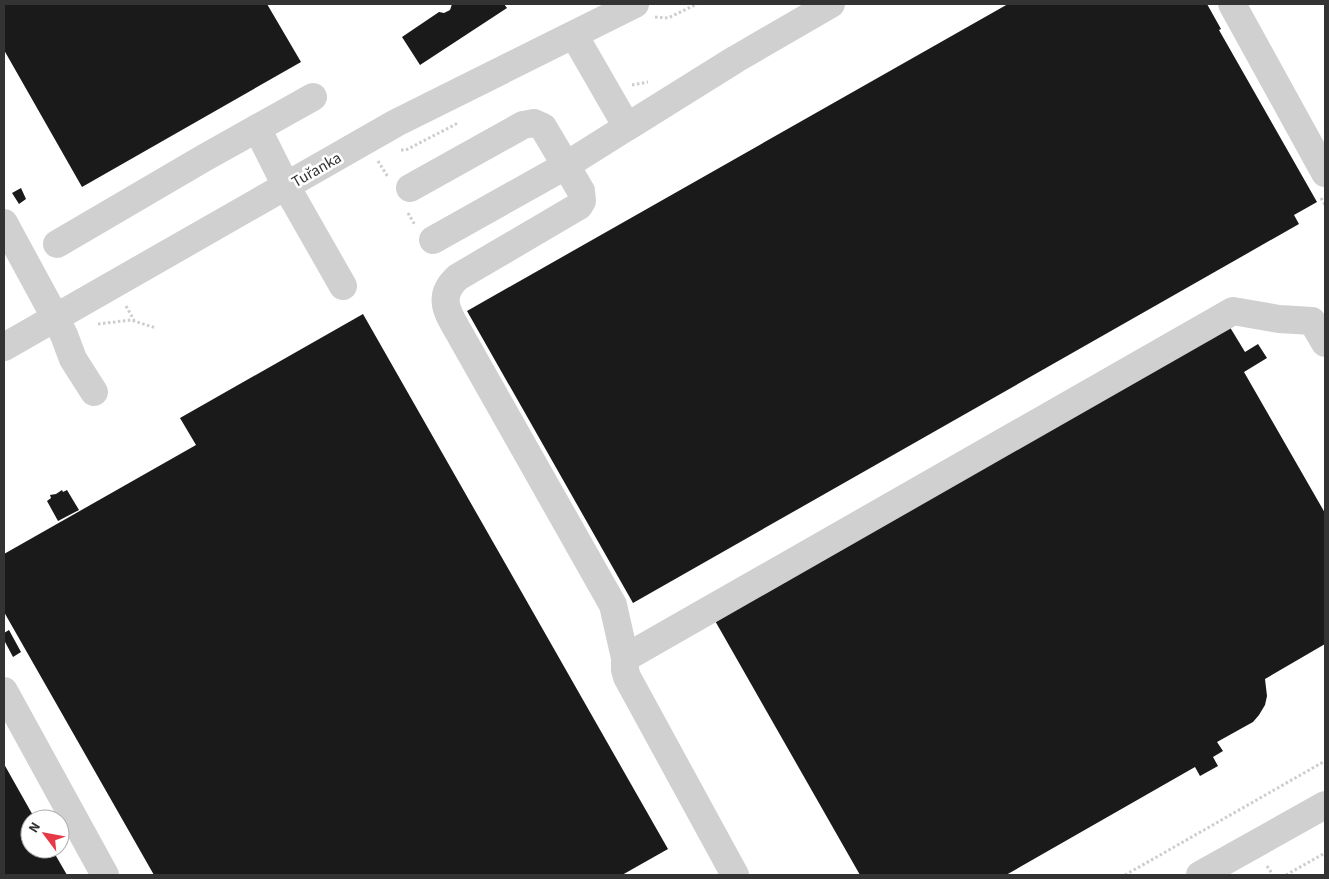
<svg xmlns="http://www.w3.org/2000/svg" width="1329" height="879" font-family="'Source Sans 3',sans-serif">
<rect width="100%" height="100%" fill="#fff"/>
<path fill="#1a1a1a" d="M4 4H267L301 62 82 187 4 50Z
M452 4H504L507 8 420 65 402 37 439 12 444 13 450 10Z
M1008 4H1207L1221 29 1219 30 1317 202 1294 215 1299 224 633 603 467 311Z
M21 188 26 199 19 204 12 193Z
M363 314 668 849 622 875H154L4 612V554L196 445 180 418Z
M1228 324 1245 352 1258 344 1267 358 1244 372 1325 513V644L1265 679 1267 696 1265 705 1259 715 1253 722 1217 742 1223 751 1213 757 1218 766 1200 776 1195 767 1006 875H860L714 619Z
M62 490 63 492 67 490 79 510 58 521 47 501 51 498 50 495 56 494Z
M9 630 21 652 13 657 4 640V633Z
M4 764 35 819H30V849H52L67 875H4Z"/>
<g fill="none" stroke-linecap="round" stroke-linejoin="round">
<path stroke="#cdcdcd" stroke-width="3" stroke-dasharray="2.5 2.5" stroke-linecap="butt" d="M655 17 668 18 697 4
M632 85 648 82
M401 150H406L458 123
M378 161 388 177
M1321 198 1325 205
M408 213 415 225
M126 306 134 320
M98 324 131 320 156 328
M1267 866 1273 875
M1125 875 1325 761
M1286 875 1325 853"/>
<path stroke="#d0d0d0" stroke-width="28" d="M1232 4 1325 173
M574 35 627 127 736 59 831 4
M257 128 286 186 343 286
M410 188 523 125 534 123 543 127 581 191 582 201 579 206 458 277C434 298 450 316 462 338L613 605 625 658
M4 223 55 317 64 335 73 359 94 392
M433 240 565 166 627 127
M57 244 204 158 313 97
M4 347 396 123 635 4
M4 691 105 875
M735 875 627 677 625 670V658L1233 311 1279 319 1312 321 1325 343
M1200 875 1325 805"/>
</g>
<g text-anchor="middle" stroke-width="5" stroke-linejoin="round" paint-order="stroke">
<g font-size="16" fill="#333" stroke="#fff">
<text transform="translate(316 169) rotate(-30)" y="6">Tuřanka</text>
</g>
</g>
<rect width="1329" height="879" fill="none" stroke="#333333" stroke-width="10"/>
<g transform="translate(45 834) rotate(302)"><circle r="24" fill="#ffffff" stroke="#adadad"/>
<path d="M0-4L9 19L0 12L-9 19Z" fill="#e63946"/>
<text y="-8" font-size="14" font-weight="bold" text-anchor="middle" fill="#333333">N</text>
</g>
</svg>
